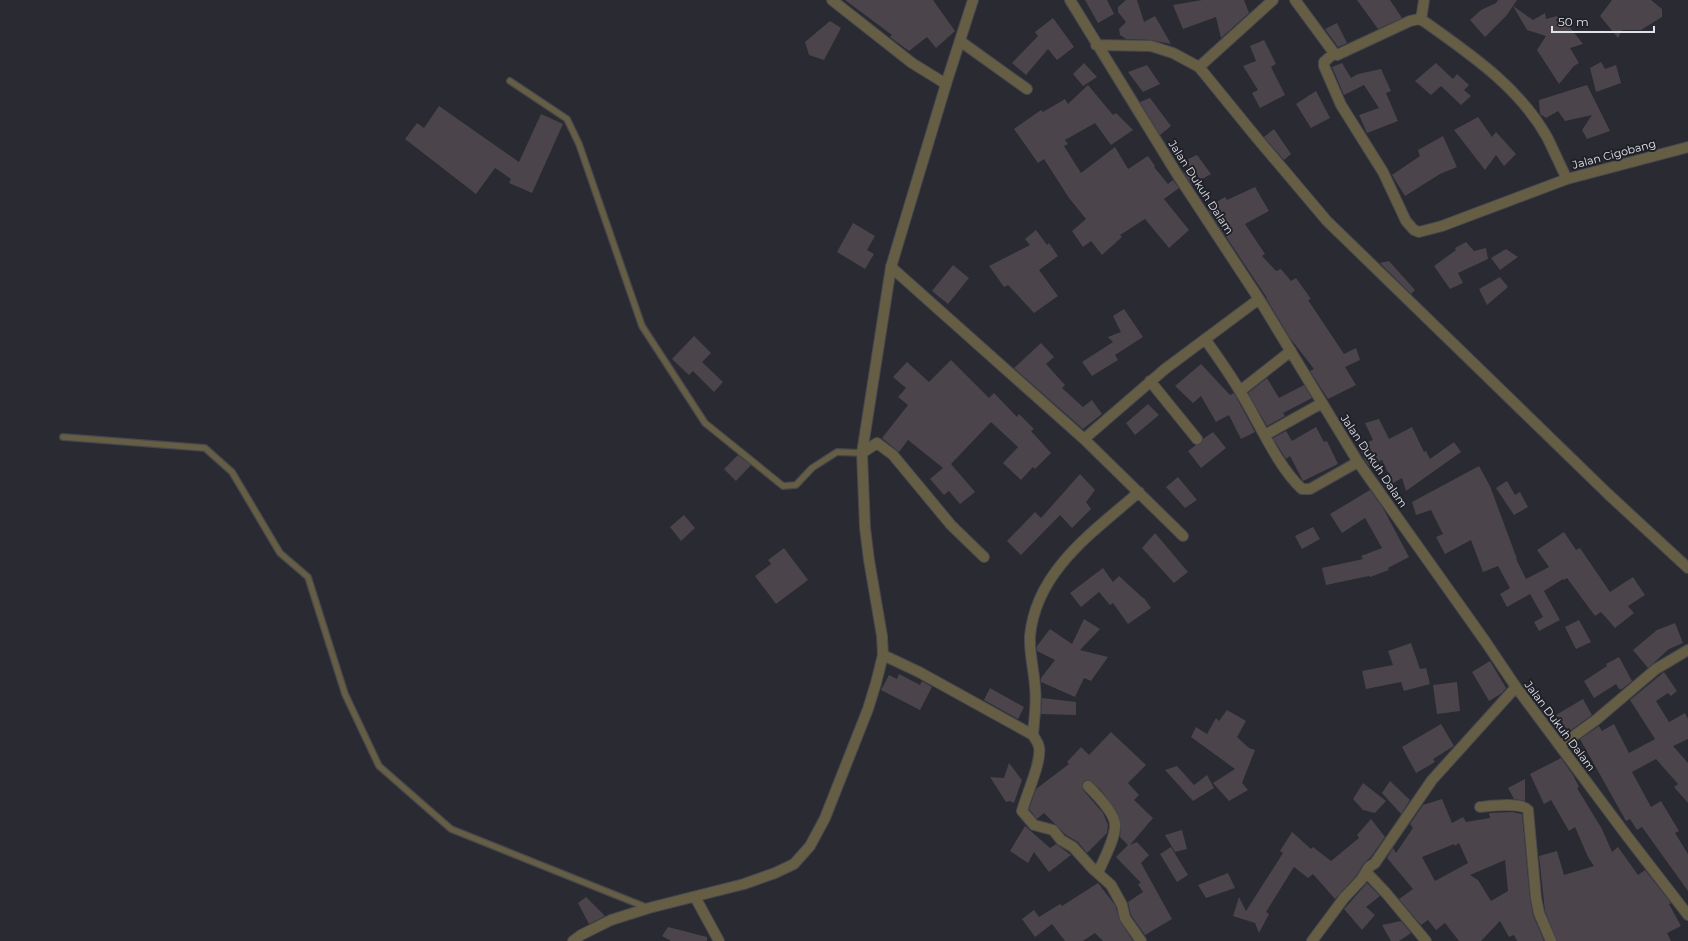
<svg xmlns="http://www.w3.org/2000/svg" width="1688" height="941" font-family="Montserrat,sans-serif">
<rect width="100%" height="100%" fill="#292a32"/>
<path fill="#4c444b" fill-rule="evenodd" d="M845 0H933L955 31 936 48 927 37 909 51 890 37 892 35Z
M1085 0H1107L1114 14 1098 23Z
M1126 0H1137L1144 22 1155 16 1171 44 1151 40 1126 39 1120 35 1119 29 1126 22 1118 12V7Z
M1202 0H1244L1249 13 1221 38 1216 17 1183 29 1173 5Z
M1357 0H1390L1402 18 1378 29Z
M1498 0H1517L1513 6 1533 20 1545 13 1546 19 1557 16 1561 24 1566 22 1583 44 1570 48 1579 63 1574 66 1559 84 1537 50 1546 36 1527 30 1513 6 1506 16 1485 37 1470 20 1481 10 1496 3Z
M1612 0H1651L1662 9V17L1641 30H1622L1618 38 1600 16Z
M1053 18 1074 47 1057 60 1048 49 1026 75 1012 63 1038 36 1035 32Z
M830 21 841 28 824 60 809 55 805 42Z
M1337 23 1347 43 1338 47 1325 29Z
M1264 40 1276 64 1271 67 1285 95 1260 108 1252 93 1258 90 1243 66 1256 61 1250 46Z
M1601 62 1605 69 1616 65 1621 83 1596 92 1590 68Z
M1084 63 1097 77 1083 86 1073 74Z
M1342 63 1351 78 1358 74 1381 69 1391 91 1386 93 1398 121 1367 133 1359 115 1379 108 1364 85 1344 95 1332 67Z
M1436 63 1453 79 1457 74 1469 85 1464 90 1471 96 1461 105 1441 86 1431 95 1415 81Z
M1147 65 1160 84 1143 92 1128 72Z
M1088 85 1113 115 1116 113 1133 130 1111 145 1095 123 1065 140 1068 144 1064 146 1081 173 1115 147 1128 169 1148 156 1155 166 1154 167 1168 184 1173 180 1179 188 1164 199 1189 230 1169 248 1145 219 1120 235 1122 237 1102 255 1091 241 1083 247 1072 231 1086 219 1069 198 1044 159 1038 163 1014 129 1041 110 1043 112 1065 99 1068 104Z
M1587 85 1610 131 1587 139 1582 130 1592 115 1565 121 1558 111 1546 118 1540 114 1539 100Z
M1316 91 1330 118 1311 128 1296 104Z
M1150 98 1171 126 1160 135 1140 102Z
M439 106 519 162 541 114 563 124 532 193 509 183 511 179 495 168 476 194 405 139 417 123 424 128Z
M1478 117 1492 137 1496 132 1516 154 1504 166 1496 155 1485 170 1454 130Z
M1274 129 1291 154 1284 160 1264 137Z
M1443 136 1457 167 1440 174 1405 196 1392 175 1420 156 1418 150Z
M1197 155 1211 174 1192 185 1183 172 1189 167 1188 159Z
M1255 187 1269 211 1245 224 1265 254 1262 256 1276 271 1281 269 1291 281 1296 278 1311 299 1308 300 1344 354 1356 348 1360 360 1345 367 1356 385 1328 399 1310 371 1314 369 1290 338 1266 298H1267L1207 208 1225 197 1227 200Z
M853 223 875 236 867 250 874 254 865 269 837 252Z
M1036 230 1047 245 1049 243 1058 256 1039 270 1058 296 1034 313 1008 285 1004 287 989 266 1030 245 1025 239Z
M1466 242 1474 251 1486 248 1488 259 1458 273 1463 283 1450 289 1434 266 1456 250 1455 248Z
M1506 249 1518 257 1500 270 1491 258Z
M1389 261 1415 290 1411 294 1380 263Z
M953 265 969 278 948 304 932 291Z
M1500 277 1508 287 1487 305 1479 289Z
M1124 309 1143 337 1115 355 1118 360 1092 376 1082 362 1113 342 1108 337 1121 332 1113 316Z
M694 336 711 353 702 362 723 382 714 392 693 371 689 375 672 359Z
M1041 343 1054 357 1046 364 1065 385 1062 388 1083 407 1092 400 1102 414 1083 429 1014 368Z
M951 360 989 398 994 393 1017 417 1019 414 1034 429 1031 431 1051 453 1035 469 1033 467 1021 480 1003 463 1018 447 991 422 951 464 975 492 960 504 949 491 944 495 930 479 943 468 908 440 899 452 882 438 908 405 898 397 906 388 893 377 907 362 929 382Z
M1201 364 1230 395 1234 393 1255 432 1241 439 1229 415 1216 422 1201 396 1193 403 1175 386Z
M1267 378 1279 398 1304 385 1312 398 1283 413 1285 416 1267 426 1248 393Z
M1148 404 1159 415 1135 435 1126 423Z
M1379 419 1389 439 1412 427 1424 452 1426 451 1430 459 1454 442 1461 452 1406 491 1402 478 1393 483 1382 460 1369 466 1365 460 1359 446 1373 440 1365 423Z
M1316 427 1324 442 1327 441 1338 464 1303 481 1290 456 1286 459 1273 438 1286 431 1292 441Z
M1213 432 1226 448 1201 468 1188 451 1196 445 1201 444 1203 439Z
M738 455 751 465 736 481 724 469Z
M1479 466 1490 486 1517 559H1516L1526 579 1549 567 1537 550 1564 532 1576 550 1580 548 1610 592 1633 577 1645 595 1628 606 1634 613 1615 628 1601 612 1595 616 1567 578 1564 580 1563 579 1544 591 1560 620 1539 631 1534 622 1543 617 1530 594 1507 607 1500 594 1510 588 1498 566 1483 572 1471 540 1445 554 1436 537 1443 534 1431 510 1416 515 1412 502Z
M1080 474 1095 490 1086 502 1091 509 1072 528 1060 515 1021 555 1007 541 1035 512 1041 518Z
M1178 477 1197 500 1185 508 1166 487Z
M1507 481 1515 495 1520 492 1528 507 1514 515 1496 488Z
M1370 490 1383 508 1409 557 1388 568 1389 570 1370 577 1369 576 1326 585 1322 568 1363 559 1361 556 1382 548 1365 518 1342 533 1330 514Z
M684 515 695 528 681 541 670 527Z
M1313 527 1320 539 1302 549 1295 536Z
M1155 533 1188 572 1174 583 1142 548Z
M784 548 808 580 776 604 755 576 771 564 768 560Z
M1103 568 1113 582 1119 576 1143 598H1144L1151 608 1128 624 1113 603 1110 605 1099 592 1081 607 1070 593Z
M1084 619 1100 629 1080 650 1108 657 1091 681 1084 678 1075 697 1041 682V678L1055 660 1037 651V646L1050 629 1072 644Z
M1579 620 1591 642 1576 649 1565 627Z
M1675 623 1683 643 1669 649 1648 668 1633 650 1657 630Z
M1411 643 1420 669 1426 668 1430 684 1404 691 1401 682 1366 689 1362 671 1393 665 1388 651Z
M1619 657 1632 681 1622 689H1619L1616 684 1594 698 1584 681 1607 666 1606 664Z
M1490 661 1506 688 1502 693 1489 701 1472 672Z
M1664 672 1677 691 1671 696 1668 693 1656 701 1669 722 1685 713 1688 719V739L1673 746 1688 763V803L1674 787 1678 784 1656 759 1632 772 1651 807 1661 801 1679 831 1675 833 1688 854V891L1642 827 1637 830 1630 819 1626 821 1580 739 1599 726 1602 731 1614 724 1629 753 1655 739 1630 700Z
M899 674 920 685 922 681 932 687 920 710 881 690 889 675 897 679Z
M1457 682 1460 711 1437 714 1433 685Z
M990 688 1024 707 1018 719 984 700Z
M1042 698 1076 702V715L1041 714Z
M1583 699 1592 715 1567 733 1556 715Z
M1227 710 1246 721 1237 737 1249 748 1255 750 1242 783 1248 790 1229 801 1213 783 1235 769 1191 737 1196 727 1207 734 1216 718 1219 721Z
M1441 724 1454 746 1433 759 1435 762 1416 773 1402 747Z
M1111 732 1146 765 1128 783 1139 795 1134 800 1153 818 1130 845 1137 842 1149 855 1141 863 1172 919 1145 935 1131 915 1128 902 1143 892 1138 884 1141 883 1116 857 1128 845 1120 837 1121 824 1117 812 1100 789 1089 780 1084 781 1082 785 1083 790 1103 813 1108 825 1107 833 1087 853 1078 842 1066 835 1044 813 1037 819 1029 809 1036 789 1069 764 1067 762 1081 747 1089 755Z
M1561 758 1573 775 1579 787 1577 788 1602 829 1612 852 1618 847 1638 875 1645 870 1671 903 1669 904 1681 926 1667 933 1671 941H1557L1545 911 1539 856 1557 851 1564 875 1594 866 1588 857 1575 827 1569 831 1551 800 1544 804 1530 774Z
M1009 763 1022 780 1014 803 1010 801 1006 802 990 777 1004 778Z
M1177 766 1194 785 1207 775 1214 788 1193 801 1165 770Z
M1525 779V801L1514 799 1508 788Z
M1390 781 1410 800 1401 814 1382 793Z
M1363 783 1386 801 1375 813 1363 810 1353 799Z
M1442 799 1452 823 1463 817 1466 822 1490 818 1489 813 1512 812 1522 814 1530 899 1533 915 1544 941H1517L1514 935 1509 937 1500 921 1481 941H1459L1445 923 1436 930 1428 920 1421 925 1399 899 1413 889 1387 858 1393 848 1396 853 1413 828 1410 824 1423 805ZM1459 843 1468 863 1435 881 1422 857 1454 844 1455 846ZM1505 860 1508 891 1491 901 1478 880 1470 875Z
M1371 819 1385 837 1370 858 1364 863 1356 876 1335 899 1313 874 1308 878 1294 867 1266 912 1269 914 1259 933 1255 923 1233 916 1239 897 1246 911 1283 853 1280 851 1292 832 1311 849 1313 847 1331 861 1359 838 1357 835Z
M1025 826 1050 848 1056 844 1071 855 1049 872 1034 852 1028 863 1010 851Z
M1182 830 1187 849 1175 852 1165 835Z
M1171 847 1188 875 1177 882 1160 854Z
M1228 873 1235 888 1206 898 1198 885Z
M1098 883 1115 905 1120 921 1133 941H1103L1095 933 1083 941H1065L1052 924 1035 937 1022 919 1034 910 1039 917 1060 904 1062 906Z
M1367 883 1380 896 1366 907 1375 915 1362 930 1344 909Z
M586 897 605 916 589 924 578 903Z
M1401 921 1411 933 1399 941H1391L1382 925Z
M668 927 707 937V941H671L662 936Z"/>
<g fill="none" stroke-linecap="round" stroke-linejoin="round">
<defs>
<path id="service" d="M510 81 567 119 579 144 642 326 705 423 783 486 796 485 812 468 837 452 862 453
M63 437 205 448 232 472 280 553 308 577 345 694 379 766 451 829 648 908"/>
<path id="minor" d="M832 0 912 63 946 84
M1070 0 1177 174 1259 299 1358 462 1485 641 1516 687 1627 836 1688 915
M1295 0 1334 53 1337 55 1410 21 1419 19 1425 22C1470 54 1519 87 1547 137 1554 151 1560 165 1567 179L1688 147
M1421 20 1424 0
M960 41 1027 89
M1096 45 1151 46 1173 53 1199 67 1273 0
M1334 53 1324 62V66L1341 105 1383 172 1406 221 1414 230 1419 232 1442 226 1567 179
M1199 67 1256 137 1327 221 1608 494 1688 568
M891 267 1084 439 1183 536
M1205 339C1217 356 1230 374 1241 393 1259 422 1277 466 1302 489H1310L1358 462
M1150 381 1197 439
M1240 391 1291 351
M1265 435 1322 403
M1084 439 1165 369 1259 299
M862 453 877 443 893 455 951 525 984 557
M883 655 919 672 1033 735C1035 739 1038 742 1039 747 1042 762 1026 795 1022 811L1034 825 1053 830 1061 840 1073 847 1092 868 1111 885 1122 905 1125 918 1141 941
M1033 735C1034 719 1037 703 1035 687 1034 670 1029 653 1030 636 1036 571 1093 532 1139 492
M1560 746 1596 720 1656 669 1688 650
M1088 786C1096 794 1114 813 1115 824 1116 838 1103 860 1098 873
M1480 807C1491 806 1521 802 1528 810L1536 898 1539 913 1551 941
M1366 872 1386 893 1426 941
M695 897 719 941
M1312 941 1344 898 1361 880 1369 867 1375 863 1432 780 1516 687"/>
<path id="tertiary" d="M573 941 581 935 611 920 649 908 744 884 775 873 794 864 810 846 825 818 868 709 876 683 883 655 882 636 869 560 865 528 862 453 891 267 946 84 973 0"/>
</defs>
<use href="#service" stroke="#46474f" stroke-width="8"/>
<use href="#minor" stroke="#46474f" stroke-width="12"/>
<use href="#tertiary" stroke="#46474f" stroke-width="12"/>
<use href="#service" stroke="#655e44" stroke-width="5.5"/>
<use href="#minor" stroke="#655e44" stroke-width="10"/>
<use href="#tertiary" stroke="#655e44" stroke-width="10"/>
</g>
<g text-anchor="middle" stroke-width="4" stroke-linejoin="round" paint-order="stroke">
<g font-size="11" fill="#e1e2e7" stroke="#1f2028">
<text transform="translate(1614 154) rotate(-15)" y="4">Jalan Cigobang</text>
<text transform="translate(1201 187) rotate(57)" y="4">Jalan Dukuh Dalam</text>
<text transform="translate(1374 461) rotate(56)" y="4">Jalan Dukuh Dalam</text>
<text transform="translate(1560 726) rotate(53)" y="4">Jalan Dukuh Dalam</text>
</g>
</g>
<path d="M1552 26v6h102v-6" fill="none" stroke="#e1e2e7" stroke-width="2"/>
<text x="1558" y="26" font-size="12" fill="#e1e2e7" stroke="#1f2028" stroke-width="3" paint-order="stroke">50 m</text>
</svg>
